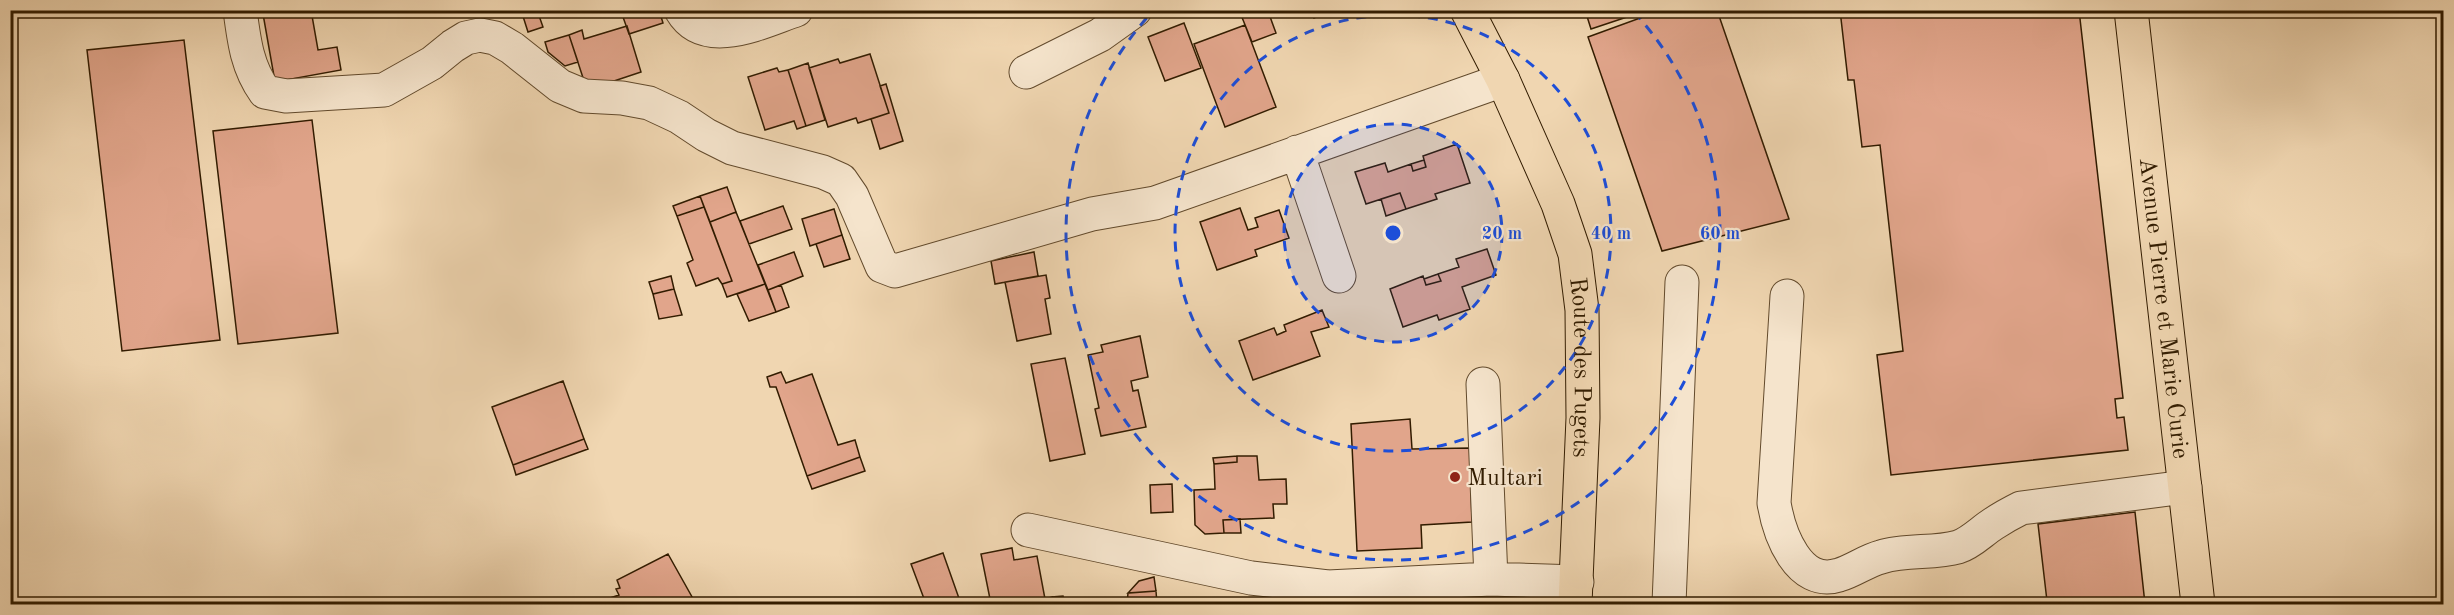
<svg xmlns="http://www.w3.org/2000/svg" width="2454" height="615" font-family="'Old Standard TT',serif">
<rect width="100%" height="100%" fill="#f0d6b1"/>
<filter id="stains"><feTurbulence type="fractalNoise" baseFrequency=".00333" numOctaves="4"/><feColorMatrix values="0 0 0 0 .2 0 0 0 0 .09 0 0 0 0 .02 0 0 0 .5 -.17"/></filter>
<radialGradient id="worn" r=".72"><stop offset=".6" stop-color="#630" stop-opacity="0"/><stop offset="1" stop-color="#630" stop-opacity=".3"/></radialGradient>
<path fill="#e1a58b" stroke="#321c00" stroke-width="1.5" d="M280 10H311L318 50 337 47 341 70 275 82 263 14Z
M521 10H537L543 27 528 32Z
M646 10H659L663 23 629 34 623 17Z
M1239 10H1278L1269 14 1276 33 1252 42Z
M1312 10H1334L1314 18Z
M1585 10H1648L1591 29Z
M1662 10H1717L1789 219 1662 251 1588 37Z
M1840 10H2079L2123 398 2115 399 2117 418 2124 417 2128 450 1891 475 1877 355 1903 351 1880 145 1862 147 1854 80H1848Z
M1184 23 1201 68 1165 81 1148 37Z
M1245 25 1276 107 1225 127 1194 44Z
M627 26 641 72 587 90 569 35 582 30 584 39Z
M569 35 578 62 565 66 548 52 545 42Z
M184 40 220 340 122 351 87 50Z
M870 54 889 113 858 123 856 118 828 127 809 68 838 59 840 63Z
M808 63 825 120 806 126 788 70Z
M777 68 779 72 788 70 806 126 797 129 794 121 765 130 748 77Z
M886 84 903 141 880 149 871 119 889 113 880 86Z
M312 120 338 333 238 344 213 131Z
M1457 144 1470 183 1435 194 1437 199 1406 209 1400 193 1366 204 1355 172 1385 163 1388 172 1411 164 1413 171 1426 167 1423 156Z
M1424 160 1426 167 1413 171 1411 164Z
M727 187 736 212 710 222 700 196Z
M1400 193 1406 209 1386 216 1381 199Z
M700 196 704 207 677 216 673 206Z
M783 206 792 229 749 244 740 221Z
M704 207 732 281 722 284 718 278 696 286 687 263 693 260 677 216Z
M1240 208 1248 230 1258 227 1255 218 1279 210 1289 238 1255 250 1257 256 1217 270 1200 222Z
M834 209 842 235 810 246 802 219Z
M736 212 765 284 727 297 722 284 732 281 710 222Z
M842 235 850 259 824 267 816 244Z
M1487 249 1496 275 1462 287 1470 309 1439 320 1437 315 1403 327 1390 289 1423 276 1426 285 1441 281 1438 274 1459 267 1456 259Z
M794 252 803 276 768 290 758 265Z
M1034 252 1038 276 995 284 991 261Z
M1438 274 1441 281 1426 285 1424 279Z
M1046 275 1050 298 1045 299 1051 334 1017 341 1005 282Z
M671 276 674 289 653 294 649 282Z
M765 284 776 312 749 321 737 294Z
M781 285 789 307 776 312 768 290Z
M674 289 682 315 659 319 653 294Z
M1322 310 1329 327 1311 332 1320 356 1253 380 1239 341 1274 328 1277 335 1286 331 1284 325Z
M1140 336 1148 377 1131 381 1133 391 1138 390 1146 427 1101 436 1095 409 1099 408 1088 355 1103 352 1101 345Z
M1065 358 1085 454 1050 461 1031 364Z
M781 372 786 383 812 374 838 445 855 440 860 457 807 476 776 387H770L767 377Z
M563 381 584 439 513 465 492 407Z
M1410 419 1412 449 1470 448 1472 522 1421 525 1422 548 1357 551 1351 424Z
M584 439 588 449 516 475 513 465Z
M1237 456H1257L1259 480 1286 479 1287 504H1273L1274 518 1223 520 1224 533 1205 534 1195 525 1194 490 1215 489 1214 464 1237 462Z
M1237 456V462L1214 464 1213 458Z
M860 457 865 471 812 489 807 476Z
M1172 484 1173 512 1151 513 1150 485Z
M2135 512 2145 604H2015L2047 601 2038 524Z
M1240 519 1241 533H1224L1223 520Z
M1012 548 1014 560 1037 556 1045 599 1052 597 1053 604H991L981 554Z
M943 553 961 604H926L911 564Z
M668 554 696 604H592L619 595 616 589 620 588 617 580Z
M1154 577 1156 591 1128 593 1139 581Z
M1156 591 1157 604H1127L1128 593Z
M1063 596 1065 604H1053L1052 597Z
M1216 598 1217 604H1191V600Z"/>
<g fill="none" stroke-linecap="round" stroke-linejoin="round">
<defs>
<path id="minor" d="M240 10C244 41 247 67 265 92L286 96 384 90 432 63 453 46 466 38 480 35 495 38 512 48 560 86 584 96 622 98 649 103 679 117 706 135 732 148 823 172 841 180 852 196 882 266 895 271 1092 214 1155 203 1503 80
M681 10C705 51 763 21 796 10
M1026 72 1100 35 1135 10
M1297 152 1339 276
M1787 296 1774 503C1779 533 1798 588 1839 575 1853 571 1866 561 1881 557 1906 549 1934 554 1958 547 1971 543 1982 531 1993 524 2002 518 2011 513 2021 508L2185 487
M1483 384 1491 579 1577 582
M1028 530 1251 578 1328 587 1491 579
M1669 604 1682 282"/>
<g id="major">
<path id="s1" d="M1467 10 1503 80 1558 204 1575 254 1582 310 1583 418 1575 604"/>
<path id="s2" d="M2131 10 2198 604"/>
</g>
</defs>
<use href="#minor" stroke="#624a2c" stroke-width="35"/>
<use href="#major" stroke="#321c00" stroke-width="35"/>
<use href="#minor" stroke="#f5e4cc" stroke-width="33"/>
<use href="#major" stroke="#f0d6b1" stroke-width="33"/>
</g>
<circle cx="1393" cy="233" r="109" fill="#1d4ed8" fill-opacity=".12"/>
<g fill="none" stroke="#1d4ed8" stroke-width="3" stroke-dasharray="10 8">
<circle cx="1393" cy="233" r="109"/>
<circle cx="1393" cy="233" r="218"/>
<path d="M1634 12A327 327 0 1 1 1152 12"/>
</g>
<circle fill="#8f2418" stroke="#f5e4cc" stroke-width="2" cx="1455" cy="477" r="6"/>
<g text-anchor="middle" stroke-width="4.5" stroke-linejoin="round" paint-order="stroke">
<g font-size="24" fill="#321c00" stroke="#f5e4cc">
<text dy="8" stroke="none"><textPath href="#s2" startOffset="300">Avenue Pierre et Marie Curie</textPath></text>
<text dy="8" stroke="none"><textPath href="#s1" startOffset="381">Route des Pugets</textPath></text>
</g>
<g font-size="24" fill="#321c00" stroke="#f5e4cc" text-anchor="start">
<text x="1467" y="485">Multari</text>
</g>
</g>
<circle cx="1393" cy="233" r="9" fill="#1d4ed8" stroke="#f5e4cc" stroke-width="3"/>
<g font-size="18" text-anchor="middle" font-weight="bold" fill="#1d4ed8" stroke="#f5e4cc" stroke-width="4.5" stroke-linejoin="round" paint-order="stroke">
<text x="1502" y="239">20 m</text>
<text x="1611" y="239">40 m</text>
<text x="1720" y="239">60 m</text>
</g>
<rect width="2454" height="615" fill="none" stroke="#f0d6b1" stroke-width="36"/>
<rect x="12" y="12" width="2430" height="591" fill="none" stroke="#321c00" stroke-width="3"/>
<rect x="18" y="18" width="2418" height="579" fill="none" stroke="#321c00" stroke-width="1.5"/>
<rect width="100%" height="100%" filter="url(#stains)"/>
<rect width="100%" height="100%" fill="url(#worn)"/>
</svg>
